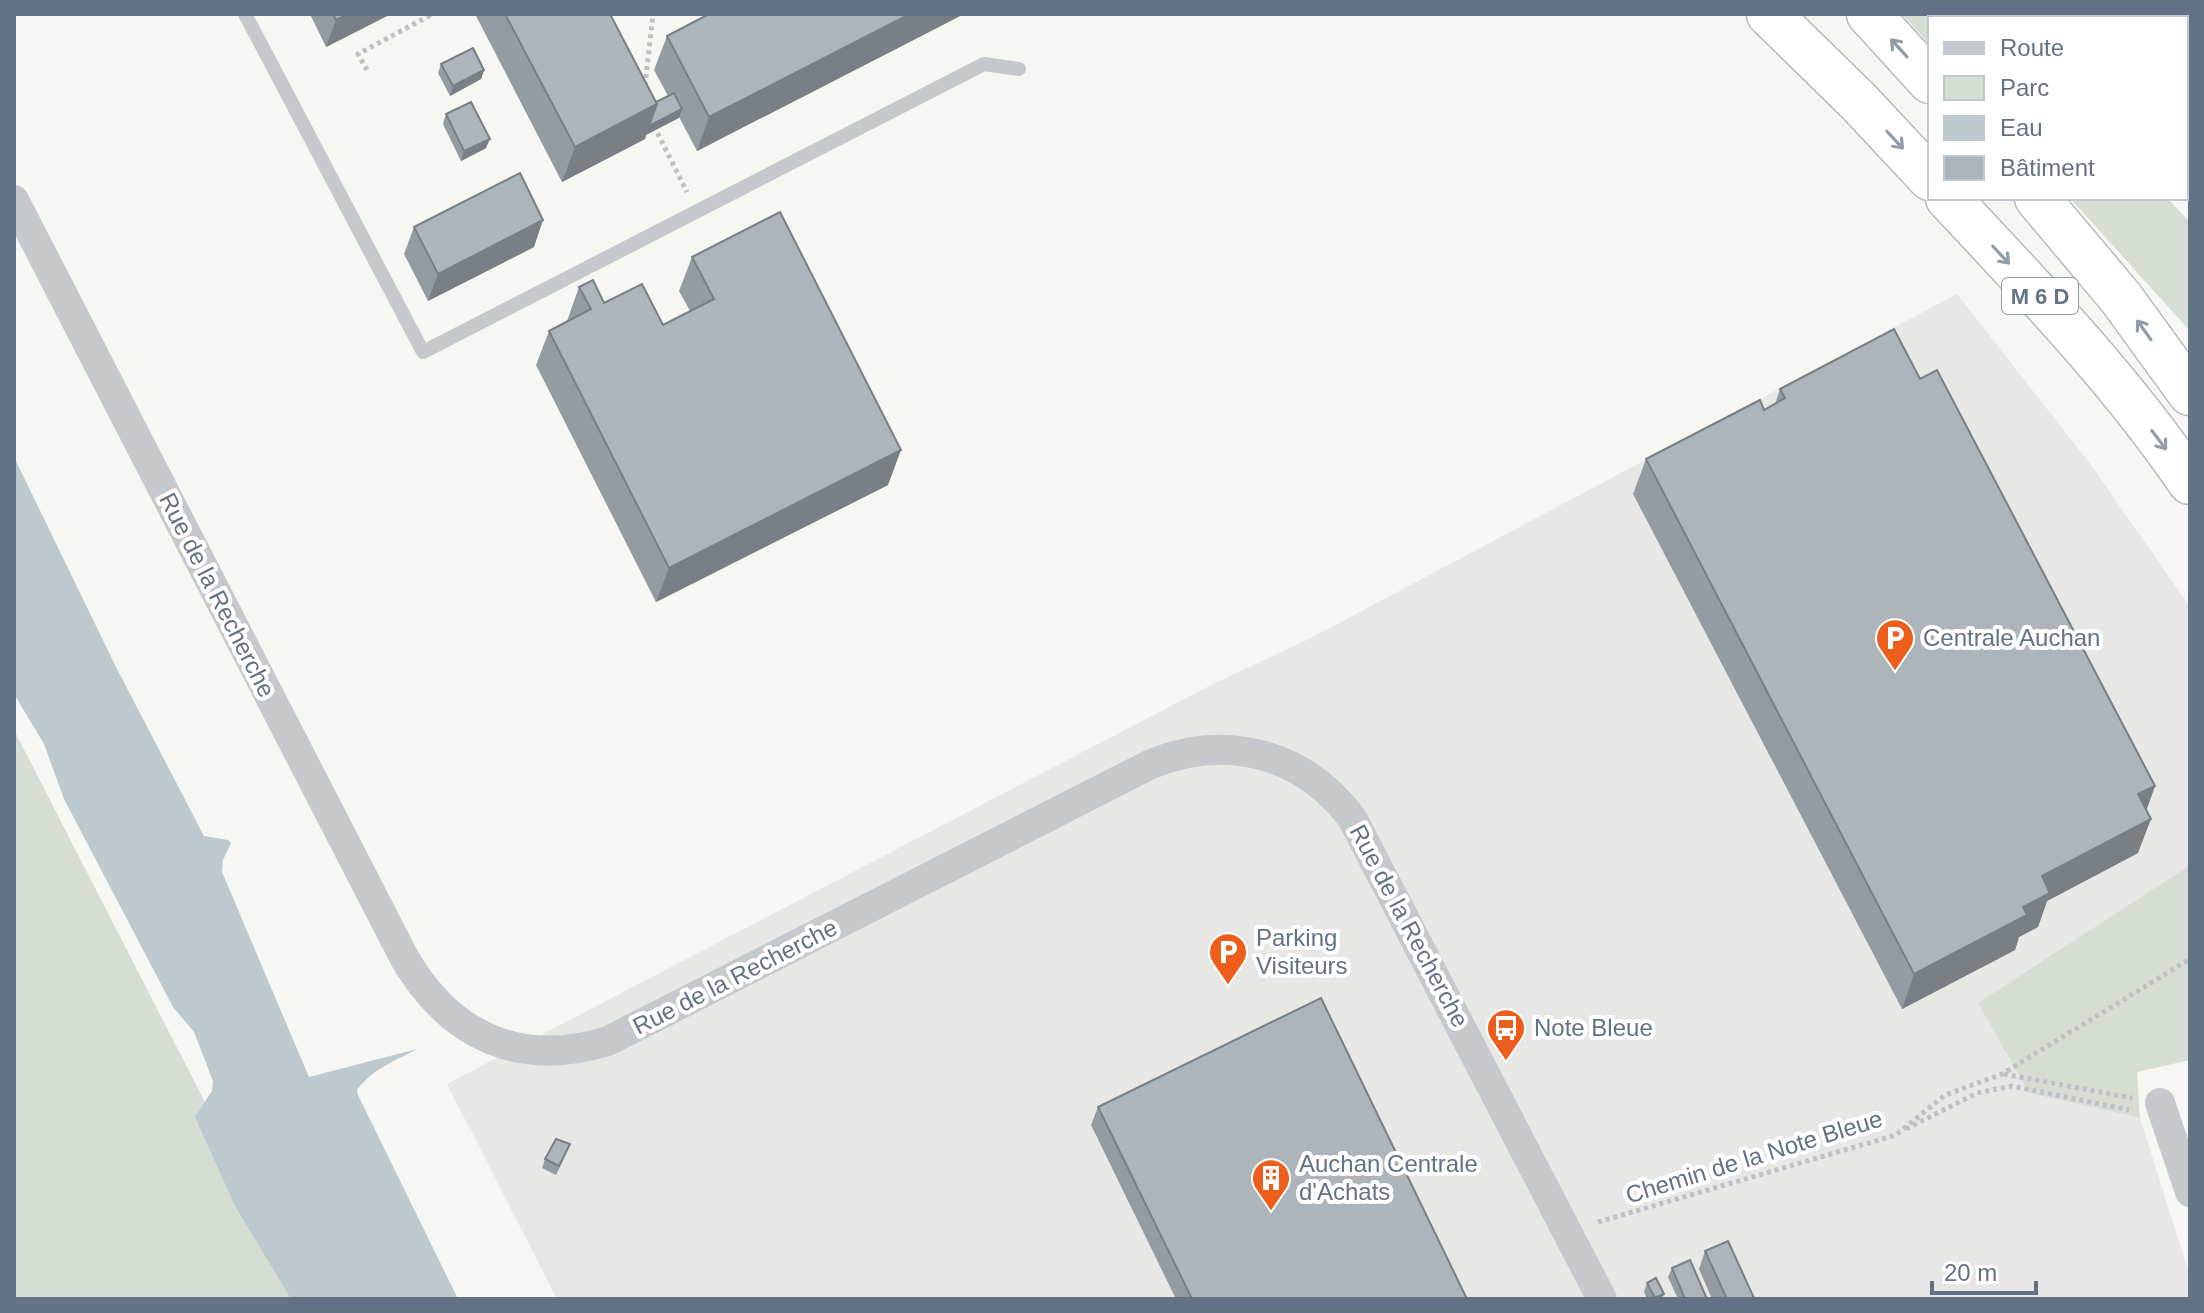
<svg xmlns="http://www.w3.org/2000/svg" width="2204" height="1313" font-family="Helvetica,sans-serif">
<rect width="100%" height="100%" fill="#f6f6f2"/>
<path fill="#e7e8e6" d="M1957 294 2091 465 2190 607V865L1979 1003 2029 1093 2140 1118 2190 1276V1299H557L447 1084 1213 684 1311 638Z"/>
<path fill="#d6ded3" d="M1902 14H1995L1999 18H1930V45Z
M2070 198H2167L2190 222V331Z
M14 730 306 1299H14Z
M2190 865V1060L2137 1072 2140 1118 2029 1093 1978 1003Z"/>
<path fill="#bec9ce" d="M14 457 116 667 204 836 228 840 231 843 223 860 222 872 309 1077 417 1049C395 1061 372 1069 357 1090L358 1095 458 1299H291L235 1206 195 1117 212 1091 213 1081 194 1032 173 1007 64 799 44 744 14 694Z"/>
<g fill="none" stroke-linecap="round" stroke-linejoin="round">
<defs>
<path id="trunk" d="M1769 14 1859 102 1930 178
M1869 14 1930 81
M1948 198C2033 289 2120 379 2190 482
M2037 198 2121 298 2190 393"/>
</defs>
<use href="#trunk" stroke="#b7babe" stroke-width="47"/>
<path stroke="#bfc0c3" stroke-width="5" stroke-dasharray="4 4" stroke-linecap="butt" d="M367 70 358 54 429 16 427 14
M645 86 653 14
M654 126 687 192
M2004 1074 2132 1098
M1906 1129 1977 1093 2012 1086 2129 1110
M1598 1222 1896 1135 1945 1095 2002 1074 2190 959"/>
<path stroke="#c5c9cc" stroke-width="14" d="M245 14 423 352 984 64 1019 69"/>
<path stroke="#c5c9cc" stroke-width="30" d="M14 200 405 959C451 1037 520 1068 608 1041L1149 765C1224 733 1302 752 1352 818L1602 1299
M2160 1103 2190 1192"/>
<use href="#trunk" stroke="#fff" stroke-width="44"/>
</g>
<path fill="#959ca1" d="M310 14H391L326 47Z
M475 14H610L656 102 668 96 654 70 667 36 964 14 697 151 679 117 646 135 645 139 562 182Z
M441 64 484 70 481 79 450 96 438 73Z
M446 114 486 148 461 161 443 124Z
M414 227 534 247 428 301 404 254Z
M692 257 888 485 656 602 536 365 549 331 567 321 579 287 604 303 663 325 690 311 679 291Z
M1920 379 2155 786 2146 810 2138 853 2047 901 2038 927 2019 937 2015 950 1902 1009 1633 494 1646 459 1764 410 1775 404 1780 389Z
M1098 1107 1467 1299H1176L1091 1125Z
M566 1154 556 1175 542 1168 545 1159Z
M1705 1251 1754 1299H1712L1699 1269Z
M1672 1268 1707 1299H1678L1668 1277Z
M1647 1283 1664 1294 1662 1299H1647L1644 1292Z"/>
<path fill="#797f83" d="M349 14H391L326 47 336 20Z
M910 14H964L697 151 709 117Z
M2186 58H2190V77H2186Z
M484 70 481 79 450 96 453 86Z
M657 104 682 109 679 118 646 135 645 139 562 182 575 147Z
M490 139 486 148 461 161 464 151Z
M543 220 534 247 428 301 438 274Z
M901 450 888 485 656 602 669 568Z
M2155 786 2143 820 2138 794Z
M2151 819 2138 853 2047 901 2038 927 2019 937 2015 950 1902 1009 1914 974 2023 907 2042 876Z"/>
<path fill="#adb5bb" stroke="#797f83" stroke-width="2" d="M333 14H349L336 20Z
M505 14H610L657 104 575 147Z
M709 14H910L709 117 667 36Z
M2120 14H2133L2179 18H2120Z
M2186 19H2190V58H2186Z
M473 48 484 70 453 86 441 64Z
M674 93 682 109 649 126 657 104 656 102Z
M471 102 490 139 464 151 446 114Z
M520 173 543 220 438 274 414 227Z
M780 212 901 450 669 568 549 331 591 309 579 287 593 280 604 303 642 284 663 325 714 299 692 257Z
M1894 329 1920 379 1937 370 2155 786 2138 794 2151 819 2042 876 2050 893 2023 907 2027 915 1914 974 1646 459 1760 400 1764 410 1785 398 1780 389Z
M1321 998 1467 1299H1192L1098 1107Z
M556 1139 570 1144 559 1166 545 1159Z
M1728 1241 1754 1298 1752 1299H1727L1705 1251Z
M1690 1260 1707 1299H1685L1672 1268Z
M1656 1278 1664 1294 1655 1298 1647 1283Z"/>
<defs><path id="oneway-shaft" d="M-6 0H5M1.5-3L5.5 0L1.5 3" fill="none" stroke-width="1.6" stroke-linecap="round" stroke-linejoin="round" transform="scale(2)"/></defs>
<g stroke="#929daa">
<use href="#oneway-shaft" transform="translate(1899 48) rotate(-132)"/>
<use href="#oneway-shaft" transform="translate(1895 140) rotate(47)"/>
<use href="#oneway-shaft" transform="translate(2001 255) rotate(47)"/>
<use href="#oneway-shaft" transform="translate(2144 330) rotate(-126)"/>
<use href="#oneway-shaft" transform="translate(2159 440) rotate(53)"/>
</g>
<defs>
<symbol id="parking-pin" viewBox="-11 -11 22 30"><path d="M0 17L-7.5 6A9.5 9.5 0 1 1 7.5 6Z" fill="#ed5d1b" stroke="#fff"/><path d="M-3.5-5.5H1a3.5 3.5 0 0 1 0 7H-1V5.5H-3.5ZM-1-3.4V-.6H.8a1.4 1.4 0 0 0 0-2.8Z" fill="#fff"/></symbol>
<symbol id="bus-pin" viewBox="-11 -11 22 30"><path d="M0 17L-7.5 6A9.5 9.5 0 1 1 7.5 6Z" fill="#ed5d1b" stroke="#fff"/><path d="M-5-6H5V4H4V6H2V4H-2V6H-4V4H-5ZM-3.5-4V0h7V-4ZM-3.5 1.2v1.5H-2V1.2ZM2 1.2v1.5H3.5V1.2Z" fill="#fff"/></symbol>
<symbol id="building-pin" viewBox="-11 -11 22 30"><path d="M0 17L-7.5 6A9.5 9.5 0 1 1 7.5 6Z" fill="#ed5d1b" stroke="#fff"/><path d="M-4-6H4V6H1V3H-1V6H-4ZM-2.5-4.3h1.7v1.8h-1.7ZM.8-4.3h1.7v1.8H.8ZM-2.5-1h1.7V.8h-1.7ZM.8-1h1.7V.8H.8Z" fill="#fff"/></symbol>
</defs>
<g fill-rule="evenodd">
<use href="#parking-pin" x="1873" y="616" width="44" height="60"/>
<use href="#parking-pin" x="1206" y="930" width="44" height="60"/>
<use href="#bus-pin" x="1484" y="1006" width="44" height="60"/>
<use href="#building-pin" x="1249" y="1156" width="44" height="60"/>
</g>
<g text-anchor="middle" stroke-width="8" stroke-linejoin="round" paint-order="stroke">
<rect fill="#fff" stroke="#929daa" stroke-width="2" x="2002" y="278" width="76" height="36" rx="6"/>
<g font-size="22" font-weight="bold" fill="#637385">
<text x="2040" y="304">M 6 D</text>
</g>
<g font-size="24" fill="#637385" stroke="#fff">
<text transform="translate(217 595) rotate(63)" y="8">Rue de la Recherche</text>
<text transform="translate(1409 926) rotate(62)" y="8">Rue de la Recherche</text>
<text transform="translate(735 977) rotate(-27)" y="8">Rue de la Recherche</text>
<text transform="translate(1754 1157) rotate(-17)" y="8">Chemin de la Note Bleue</text>
</g>
<g font-size="24" fill="#637385" stroke="#fff" text-anchor="start">
<text x="1923" y="646">Centrale Auchan</text>
<text x="1256" y="946">Parking<tspan x="1256" dy="28">Visiteurs</tspan></text>
<text x="1534" y="1036">Note Bleue</text>
<text x="1299" y="1172">Auchan Centrale<tspan x="1299" dy="28">d'Achats</tspan></text>
</g>
</g>
<rect width="2204" height="1313" fill="none" stroke="#637385" stroke-width="32"/>
<rect x="1928" y="16" width="260" height="184" fill="#ffffff" stroke="#c1c7ce" stroke-width="2"/>
<rect x="1944" y="42" width="40" height="12" fill="#c5c9cc" stroke="#c1c7ce" stroke-width="2"/>
<text x="2000" y="56" font-size="24" fill="#637385">Route</text>
<rect x="1944" y="76" width="40" height="24" fill="#d6ded3" stroke="#c1c7ce" stroke-width="2"/>
<text x="2000" y="96" font-size="24" fill="#637385">Parc</text>
<rect x="1944" y="116" width="40" height="24" fill="#bec9ce" stroke="#c1c7ce" stroke-width="2"/>
<text x="2000" y="136" font-size="24" fill="#637385">Eau</text>
<rect x="1944" y="156" width="40" height="24" fill="#adb5bb" stroke="#c1c7ce" stroke-width="2"/>
<text x="2000" y="176" font-size="24" fill="#637385">Bâtiment</text>
<path d="M1932 1281v12h104v-12" fill="none" stroke="#637385" stroke-width="4"/>
<text x="1944" y="1281" font-size="24" fill="#637385" stroke="#ffffff" stroke-width="6" paint-order="stroke">20 m</text>
</svg>
